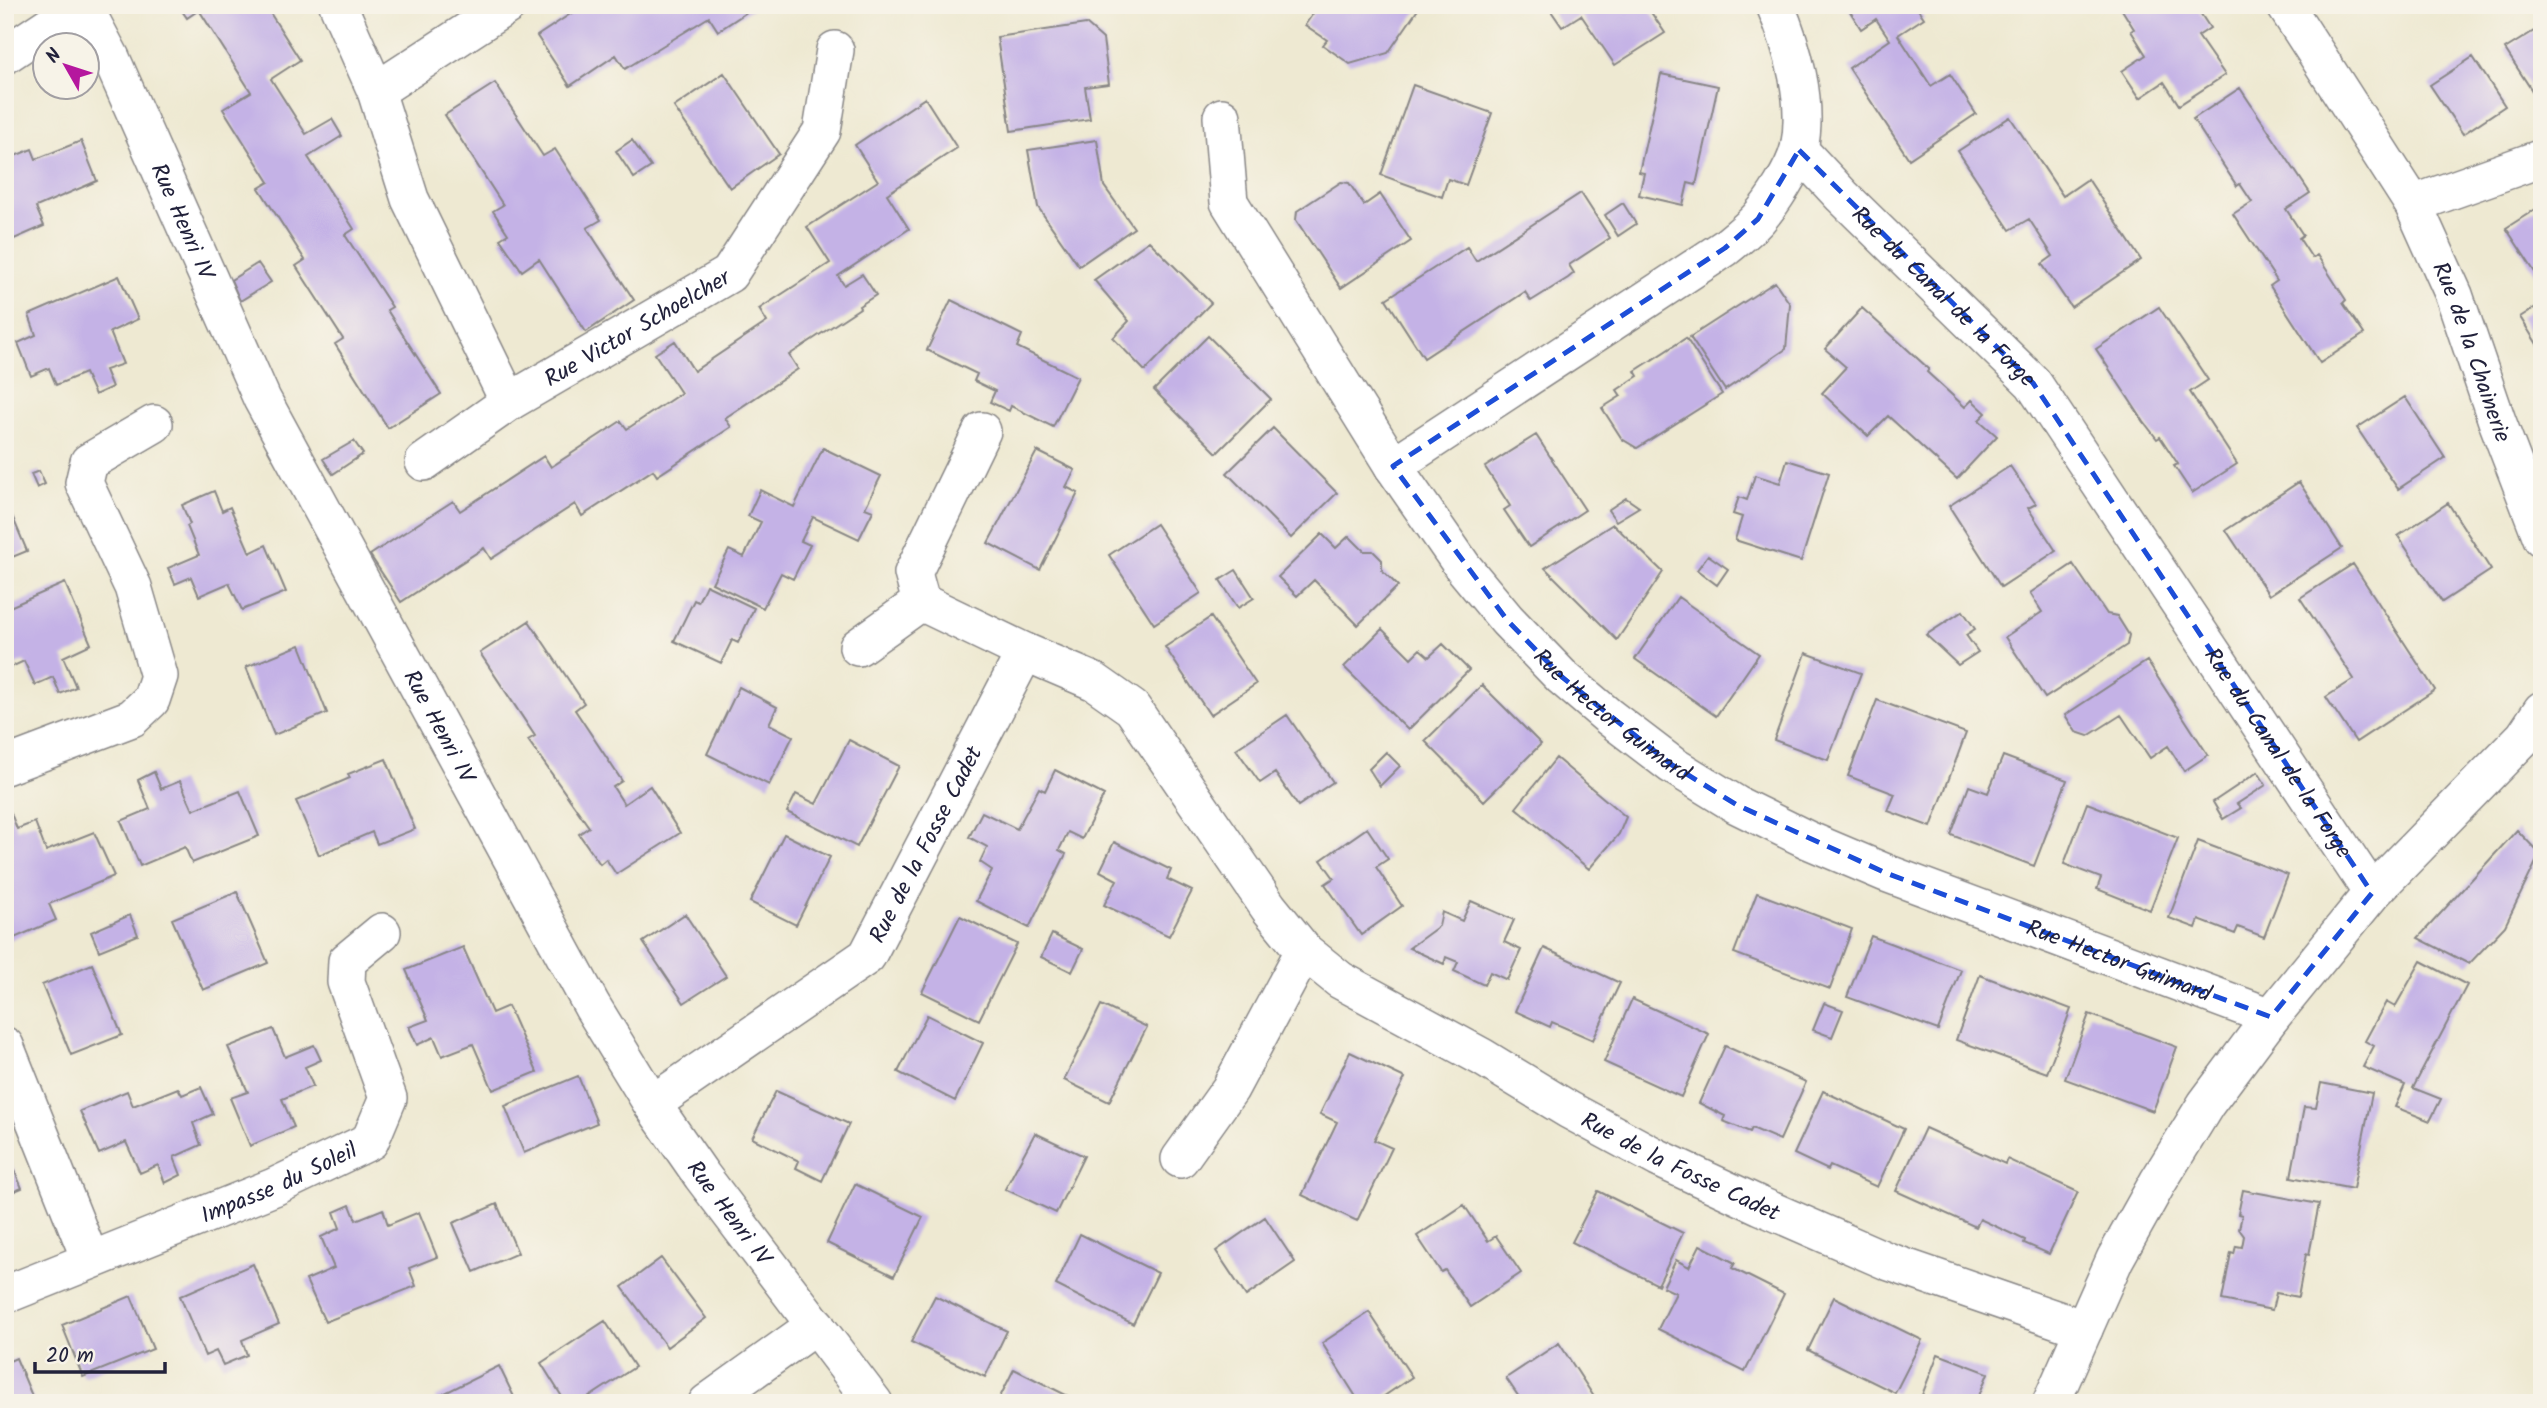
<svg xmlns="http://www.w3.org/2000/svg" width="2547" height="1408" font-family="Kalam,sans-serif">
<rect width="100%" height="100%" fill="#f7f3e8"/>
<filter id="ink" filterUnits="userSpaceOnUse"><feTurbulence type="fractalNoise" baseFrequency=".0143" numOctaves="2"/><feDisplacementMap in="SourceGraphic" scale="14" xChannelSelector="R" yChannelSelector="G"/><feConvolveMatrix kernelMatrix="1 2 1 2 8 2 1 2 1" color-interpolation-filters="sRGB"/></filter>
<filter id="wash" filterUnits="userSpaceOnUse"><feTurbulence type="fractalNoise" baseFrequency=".00686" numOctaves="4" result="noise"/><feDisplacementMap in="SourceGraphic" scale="28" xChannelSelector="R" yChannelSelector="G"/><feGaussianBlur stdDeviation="1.57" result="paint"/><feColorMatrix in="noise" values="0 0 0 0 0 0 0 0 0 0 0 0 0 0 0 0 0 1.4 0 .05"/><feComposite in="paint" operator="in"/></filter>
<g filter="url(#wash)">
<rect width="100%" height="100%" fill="#eee9d2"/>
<g id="blocks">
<path fill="#c4b2e6" d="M178 5H265L300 60 271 79 306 134 332 119 342 136 308 157 354 229 345 235 392 307 387 310 441 394 388 428 335 344 343 339 296 266 305 260 259 188 269 182 223 109 251 92 199 10 187 18Z
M584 5H751L753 8 718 31 709 17 625 69 616 55 570 86 537 36Z
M1319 5H1421L1388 53 1350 64 1323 45 1327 40 1305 25Z
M1547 5H1646L1665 33 1615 65 1581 15 1562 27Z
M1846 5H1915L1924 18 1898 35 1931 86 1950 74 1976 114 1909 159 1849 68 1890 40 1876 19 1861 29Z
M2119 5H2195L2210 28 2198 36 2225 75 2179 105 2164 82 2140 98 2122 71 2146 55 2131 31 2134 29Z
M1086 24 1103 39 1109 84 1085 87 1090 119 1011 131 997 37Z
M2542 26V106L2505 49Z
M2473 57 2505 106 2463 134 2430 85Z
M724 73 779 154 730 188 674 107Z
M1661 74 1718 86 1696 185 1688 183 1683 205 1639 195 1644 173 1639 172Z
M495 83 543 156 555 149 601 220 587 228 634 300 586 332 539 259 522 271 500 239 508 234 493 211 503 205 445 115Z
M1413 85 1492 113 1466 185 1448 179 1442 197 1381 175Z
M2240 88 2310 193 2286 209 2303 235 2299 238 2312 258 2317 255 2346 300 2343 303 2364 334 2320 363 2270 286 2277 281 2233 214 2252 202 2240 184 2237 186 2193 119Z
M925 98 957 148 887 194 909 229 838 276 844 285 862 274 876 295 859 306 860 308 789 355 798 369 725 418 731 427 657 476 653 470 582 516 575 504 491 559 484 548 401 602 370 555 453 501 460 511 544 456 551 467 621 421 627 429 681 393 655 354 675 341 694 371 767 322 759 309 830 263 807 227 878 181 855 145Z
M2010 117 2063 196 2088 179 2141 260 2071 307 2042 264 2053 256 2029 219 2010 230 1958 151Z
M8 139 15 156 32 149 36 159 81 141 97 181 36 207 44 226 5 243V141Z
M632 140 651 167 634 178 616 151Z
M1097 140 1104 186 1134 228 1079 266 1038 207 1028 150Z
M1341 182 1349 183 1364 205 1380 194 1411 241 1341 288 1296 220 1297 211Z
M1581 193 1610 238 1569 265 1574 273 1568 278 1531 301 1525 292 1424 358 1386 299 1467 247 1476 261Z
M1623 203 1636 224 1618 236 1605 215Z
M2542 205V283L2506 228Z
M1149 241 1211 303 1145 371 1113 338 1129 321 1094 280Z
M258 263 271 282 240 301 231 280Z
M119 276 138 319 110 332 123 364 105 370 112 387 95 395 85 373 56 385 49 368 31 376 18 343 36 335 29 315Z
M1775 282 1790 304 1786 349 1725 390 1690 337Z
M951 300 1022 335 1017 347 1078 377 1053 427 1011 406 1009 411 990 402 995 391 974 381 977 374 927 350Z
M2542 303V352L2520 317Z
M2159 307 2208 380 2190 392 2237 464 2192 493 2174 466 2178 464 2160 437 2157 439 2144 422 2096 349Z
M1862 308 1929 369 1927 372 1965 407 1972 400 1986 413 1979 420 1997 436 1957 479 1888 416 1868 436 1822 393 1846 367 1825 349Z
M1208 336 1271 399 1217 453 1154 390Z
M1686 338 1722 394 1637 448 1622 439 1602 408 1621 396 1617 390 1638 376 1635 371Z
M2405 397 2445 458 2398 489 2357 428Z
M1273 428 1337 493 1291 538 1227 473Z
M1536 435 1585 510 1529 547 1504 510 1510 506 1485 467Z
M354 441 363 454 333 474 323 459Z
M823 448 881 476 865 508 873 511 859 539 813 517 801 541 810 545 793 579 781 573 763 608 712 583 729 550 744 557 761 522 748 516 760 490 794 507Z
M1037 451 1075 470 1066 487 1078 493 1040 570 988 543Z
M1787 460 1829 473 1801 561 1735 540 1742 517 1733 514 1739 497 1747 500 1755 475 1780 483Z
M2010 466 2036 504 2028 508 2056 551 2001 587 1949 506Z
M39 471 45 484 37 488 31 474Z
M2299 482 2342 548 2269 595 2226 530Z
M214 491 222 511 230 507 250 553 266 545 286 592 242 610 229 583 199 596 191 577 175 584 168 568 199 555 187 526 190 524 182 505Z
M1626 498 1639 507 1616 521 1608 510Z
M5 499 27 551 5 560Z
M2448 503 2491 570 2442 602 2398 536Z
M1156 524 1201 593 1154 624 1109 555Z
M1613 524 1663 572 1617 640 1545 568Z
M1322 534 1336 548 1349 536 1364 551H1373L1382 560V570L1398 586 1358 625 1314 580 1297 596 1278 577Z
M1708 555 1728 569 1717 585 1697 570Z
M2073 564 2107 614 2117 616 2129 635 2127 645 2045 698 2005 637 2042 612 2030 593Z
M2353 564 2435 690 2356 742 2326 697 2354 679 2300 598Z
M1236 570 1254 598 1238 608 1220 580Z
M65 583 91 644 63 657 76 687 60 694 53 677 35 685 24 661 5 670V609Z
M706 585 754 608 738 643 732 640 721 663 674 641 694 600 698 602Z
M1678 597 1759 654 1716 716 1635 659Z
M1963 611 1975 629 1966 635 1978 652 1958 665 1926 635Z
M1211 617 1256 684 1210 715 1165 647Z
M529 621 584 703 575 710 622 781 613 787 624 804 650 786 680 833 616 874 606 859 600 864 579 834 589 827 528 740 535 736 480 653Z
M1382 629 1411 658 1420 649 1429 657 1443 644 1469 670 1408 730 1344 667Z
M300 645 327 713 274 735 246 667Z
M1806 653 1861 673 1828 760 1774 740Z
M2147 661 2208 755 2184 771 2168 746 2150 758 2121 715 2088 736 2076 732 2065 715Z
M1482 685 1541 744 1484 801 1425 741Z
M739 687 777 707 769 724 793 736 769 785 707 754Z
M1877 700 1966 733 1931 827 1888 811 1895 794 1848 776Z
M1287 715 1333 782 1298 806 1275 773 1260 783 1236 749Z
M849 740 899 766 857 847 787 812 796 794 816 804Z
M1386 752 1400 766 1380 786 1369 769Z
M2003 756 2067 780 2034 866 1951 835 1969 786 1988 793Z
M1556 758 1626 817 1619 834 1589 869 1516 808Z
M386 759 415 829 377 844 372 832 319 855 296 801 350 778 348 774Z
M1055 770 1104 795 1082 839 1068 832 1059 850 1066 854 1029 928 976 901 992 870 980 862 987 847 969 837 982 812 1017 829 1039 788 1045 791Z
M154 772 161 789 180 781 193 810 240 791 259 836 192 863 185 847 140 866 121 821 150 809 138 780Z
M2258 772 2266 785 2237 804 2241 808 2223 819 2213 802Z
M2087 803 2178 838 2150 910 2097 889 2101 878 2064 864Z
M9 808 17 829 35 822 46 851 94 832 114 876 49 904 56 920 5 942V867L10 865 5 853V809Z
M1367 828 1388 859 1376 867 1402 906 1361 935 1325 884 1334 878 1321 860Z
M2517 830 2540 854 2505 926 2469 964 2418 938Z
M784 834 830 857 796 925 750 902Z
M2198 841 2288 875 2264 937 2238 927 2235 934 2199 920 2196 928 2169 918Z
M1114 842 1171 870 1167 879 1192 891 1169 936 1104 905 1117 880 1100 871Z
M237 892 268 963 203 990 172 919Z
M1757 893 1852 929 1830 989 1734 953Z
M1471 901 1514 920 1504 942 1521 950 1507 980 1490 972 1484 985 1454 971 1458 962 1446 957 1444 964 1409 948 1439 926 1442 912 1462 921Z
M685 914 726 976 684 1003 643 942Z
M130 915 138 935 99 951 91 932Z
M960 916 1017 944 979 1020 922 992Z
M1052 934 1083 949 1072 972 1041 957Z
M1871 936 1961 970 1938 1030 1847 997Z
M463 947 492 1013 508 1006 537 1072 493 1090 473 1044 442 1056 434 1037 417 1045 409 1027 428 1020 406 970Z
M1544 948 1620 983 1593 1040 1552 1022 1550 1027 1515 1011Z
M2421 961 2467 985 2413 1088 2441 1099 2430 1121 2395 1107 2405 1085 2363 1067 2374 1046 2365 1041 2386 1002 2395 1007Z
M92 964 122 1035 71 1055 42 985Z
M1980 975 2071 1009 2047 1073 1956 1040Z
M1632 999 1709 1034 1681 1097 1604 1062Z
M1824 1003 1843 1010 1832 1037 1813 1030Z
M1101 1005 1147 1027 1109 1102 1064 1080Z
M2089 1014 2177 1047 2153 1111 2065 1079Z
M927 1015 983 1043 955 1101 898 1072Z
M273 1029 285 1057 314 1045 321 1060 305 1067 313 1086 282 1099 294 1127 250 1146 230 1098 248 1092 228 1047Z
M1725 1046 1806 1082 1780 1140 1752 1128 1750 1132 1723 1121 1725 1116 1699 1103Z
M1350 1052 1405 1078 1374 1140 1392 1148 1357 1221 1302 1195 1337 1122 1320 1114Z
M578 1076 597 1123 524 1153 505 1106Z
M2321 1083 2372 1093 2353 1189 2291 1177 2304 1107 2316 1108Z
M201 1087 213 1114 193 1123 201 1145 174 1157 181 1175 165 1183 158 1165 140 1173 126 1142 99 1154 80 1111 127 1091 133 1106 178 1088 182 1095Z
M776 1091 849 1124 822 1181 796 1168 799 1161 752 1138Z
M1823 1091 1904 1129 1877 1187 1830 1166 1828 1170 1794 1154Z
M1925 1128 2005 1164 2007 1159 2078 1192 2049 1254 2024 1243 2025 1240 1980 1219 1976 1227 1896 1191Z
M1035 1133 1084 1156 1056 1213 1005 1189Z
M5 1149 22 1188 5 1195Z
M855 1184 923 1217 894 1276 827 1243Z
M2243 1190 2319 1204 2309 1255 2306 1254 2298 1297 2276 1293 2272 1310 2222 1300 2231 1253 2234 1254 2236 1246 2242 1247 2244 1236 2239 1229 2242 1215 2238 1214Z
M1598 1191 1683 1233 1658 1285 1572 1242Z
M497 1204 518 1253 474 1272 453 1223Z
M350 1205 356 1220 383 1209 388 1225 419 1212 437 1257 409 1268 416 1286 325 1322 306 1280 334 1268 321 1237 340 1228 334 1212Z
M1464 1205 1488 1241 1496 1236 1521 1273 1470 1307 1445 1270 1441 1272 1417 1236Z
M1265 1217 1295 1262 1246 1296 1216 1251Z
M1080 1234 1158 1273 1133 1324 1056 1285Z
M1700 1245 1735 1263 1732 1268 1784 1294 1745 1372 1658 1329 1676 1293 1663 1287 1676 1260 1689 1267Z
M661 1258 706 1318 667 1347 622 1287Z
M253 1264 279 1324 242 1340 247 1355 223 1365 216 1351 205 1356 180 1296Z
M131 1296 153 1349 83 1377 62 1325Z
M935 1296 1007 1331 985 1377 911 1342Z
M1834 1297 1922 1340 1895 1393 1808 1350Z
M1369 1312 1412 1377 1374 1403H1360L1322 1343Z
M605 1321 635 1367 580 1403H566L541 1363Z
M1559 1343 1598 1403H1523L1506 1378Z
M1938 1354 1988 1373 1976 1403H1919Z
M16 1358 35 1403H5V1363Z
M499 1366 517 1403H438L435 1398Z
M1014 1369 1076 1400 1075 1403H997Z"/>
</g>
</g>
<g filter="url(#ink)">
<use href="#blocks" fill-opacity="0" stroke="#888686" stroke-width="2"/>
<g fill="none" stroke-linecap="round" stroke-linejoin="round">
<defs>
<g id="minor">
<path id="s1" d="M83 5 111 58 262 399 592 1006 652 1104 702 1176 874 1403"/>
<path d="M338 5 376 91 410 199 509 402"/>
<path id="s2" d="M2285 5 2413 204 2454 295 2497 421 2542 538"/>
<path d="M5 55 80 5"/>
<path d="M376 91 508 5"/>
<path id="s3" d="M1222 117 1229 202 1393 466 1463 567 1507 620 1562 677 1609 717 1672 765 1737 805 1808 840 1886 873 2271 1017"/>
<path id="s4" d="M1799 150 1842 196 2033 383 2372 893"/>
<path d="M2413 204 2542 158"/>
<path id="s5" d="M424 462 509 402 729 274 822 131 835 50"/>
<path d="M1393 466 1725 248C1736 239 1748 230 1758 219 1772 203 1794 170 1799 149 1809 103 1793 47 1775 5"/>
<path d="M858 647 921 602"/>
<path id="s6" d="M1025 652 1095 682 1132 708 1269 908 1304 951 1340 980 1482 1057 1569 1110 1658 1158 1761 1206 1887 1261 2084 1329"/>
<path d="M5 766 132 718 151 700 159 676 133 587 84 483 89 462 154 424"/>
<path d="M5 1046 90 1259"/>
<path id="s7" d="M652 1104 867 956 1025 652 921 602 913 573 982 431"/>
<path d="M1180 1159 1230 1089 1304 951"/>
<path id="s8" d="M5 1295 274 1187 370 1141 388 1098 346 982 347 961 382 932"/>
<path d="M707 1403 816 1325"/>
<path d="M2051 1403 2115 1259 2158 1182 2206 1104 2271 1017 2372 893 2524 737 2542 710"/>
</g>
</defs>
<use href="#minor" stroke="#888686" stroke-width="40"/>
<use href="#minor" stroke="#fff" stroke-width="37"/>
</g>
</g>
<path fill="none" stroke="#1d4ed8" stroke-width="5" stroke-dasharray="14 9" stroke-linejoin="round" d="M1799 150 2033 383 2372 893 2271 1017 1886 873 1737 805 1672 765 1562 677 1507 620 1393 466 1725 248 1758 219Z"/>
<g text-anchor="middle" stroke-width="7" stroke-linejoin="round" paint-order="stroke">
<g font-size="23" fill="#22223b" stroke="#f7f3e8">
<text dy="8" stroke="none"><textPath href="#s1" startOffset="238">Rue Henri IV</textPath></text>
<text dy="8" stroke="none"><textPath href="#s4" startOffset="206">Rue du Canal de la Forge</textPath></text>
<text dy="8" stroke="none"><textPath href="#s5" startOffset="252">Rue Victor Schoelcher</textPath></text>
<text dy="8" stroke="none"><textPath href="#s2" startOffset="396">Rue de la Chainerie</textPath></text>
<text dy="8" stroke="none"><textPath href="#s3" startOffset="730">Rue Hector Guimard</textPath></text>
<text dy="8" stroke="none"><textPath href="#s1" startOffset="805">Rue Henri IV</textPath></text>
<text dy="8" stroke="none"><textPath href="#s4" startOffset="774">Rue du Canal de la Forge</textPath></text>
<text dy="8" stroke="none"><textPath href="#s7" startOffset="387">Rue de la Fosse Cadet</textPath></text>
<text dy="8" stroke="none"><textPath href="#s3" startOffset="1297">Rue Hector Guimard</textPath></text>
<text dy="8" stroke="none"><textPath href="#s6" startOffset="854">Rue de la Fosse Cadet</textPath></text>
<text dy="8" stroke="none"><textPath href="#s8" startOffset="296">Impasse du Soleil</textPath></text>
<text dy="8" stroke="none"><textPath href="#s1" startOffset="1372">Rue Henri IV</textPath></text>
</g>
</g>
<rect width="2547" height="1408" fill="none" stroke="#f7f3e8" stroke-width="28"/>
<g transform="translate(66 66) rotate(309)"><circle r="33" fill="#f7f3e8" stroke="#a29fa3" stroke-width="2"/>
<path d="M0-5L12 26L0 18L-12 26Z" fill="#b5179e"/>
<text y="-10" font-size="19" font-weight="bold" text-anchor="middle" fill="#22223b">N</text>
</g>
<path d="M35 1362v10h130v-10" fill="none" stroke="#22223b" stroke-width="3.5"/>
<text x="46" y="1362" font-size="21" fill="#22223b" stroke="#f7f3e8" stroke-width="5" paint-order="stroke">20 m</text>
</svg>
